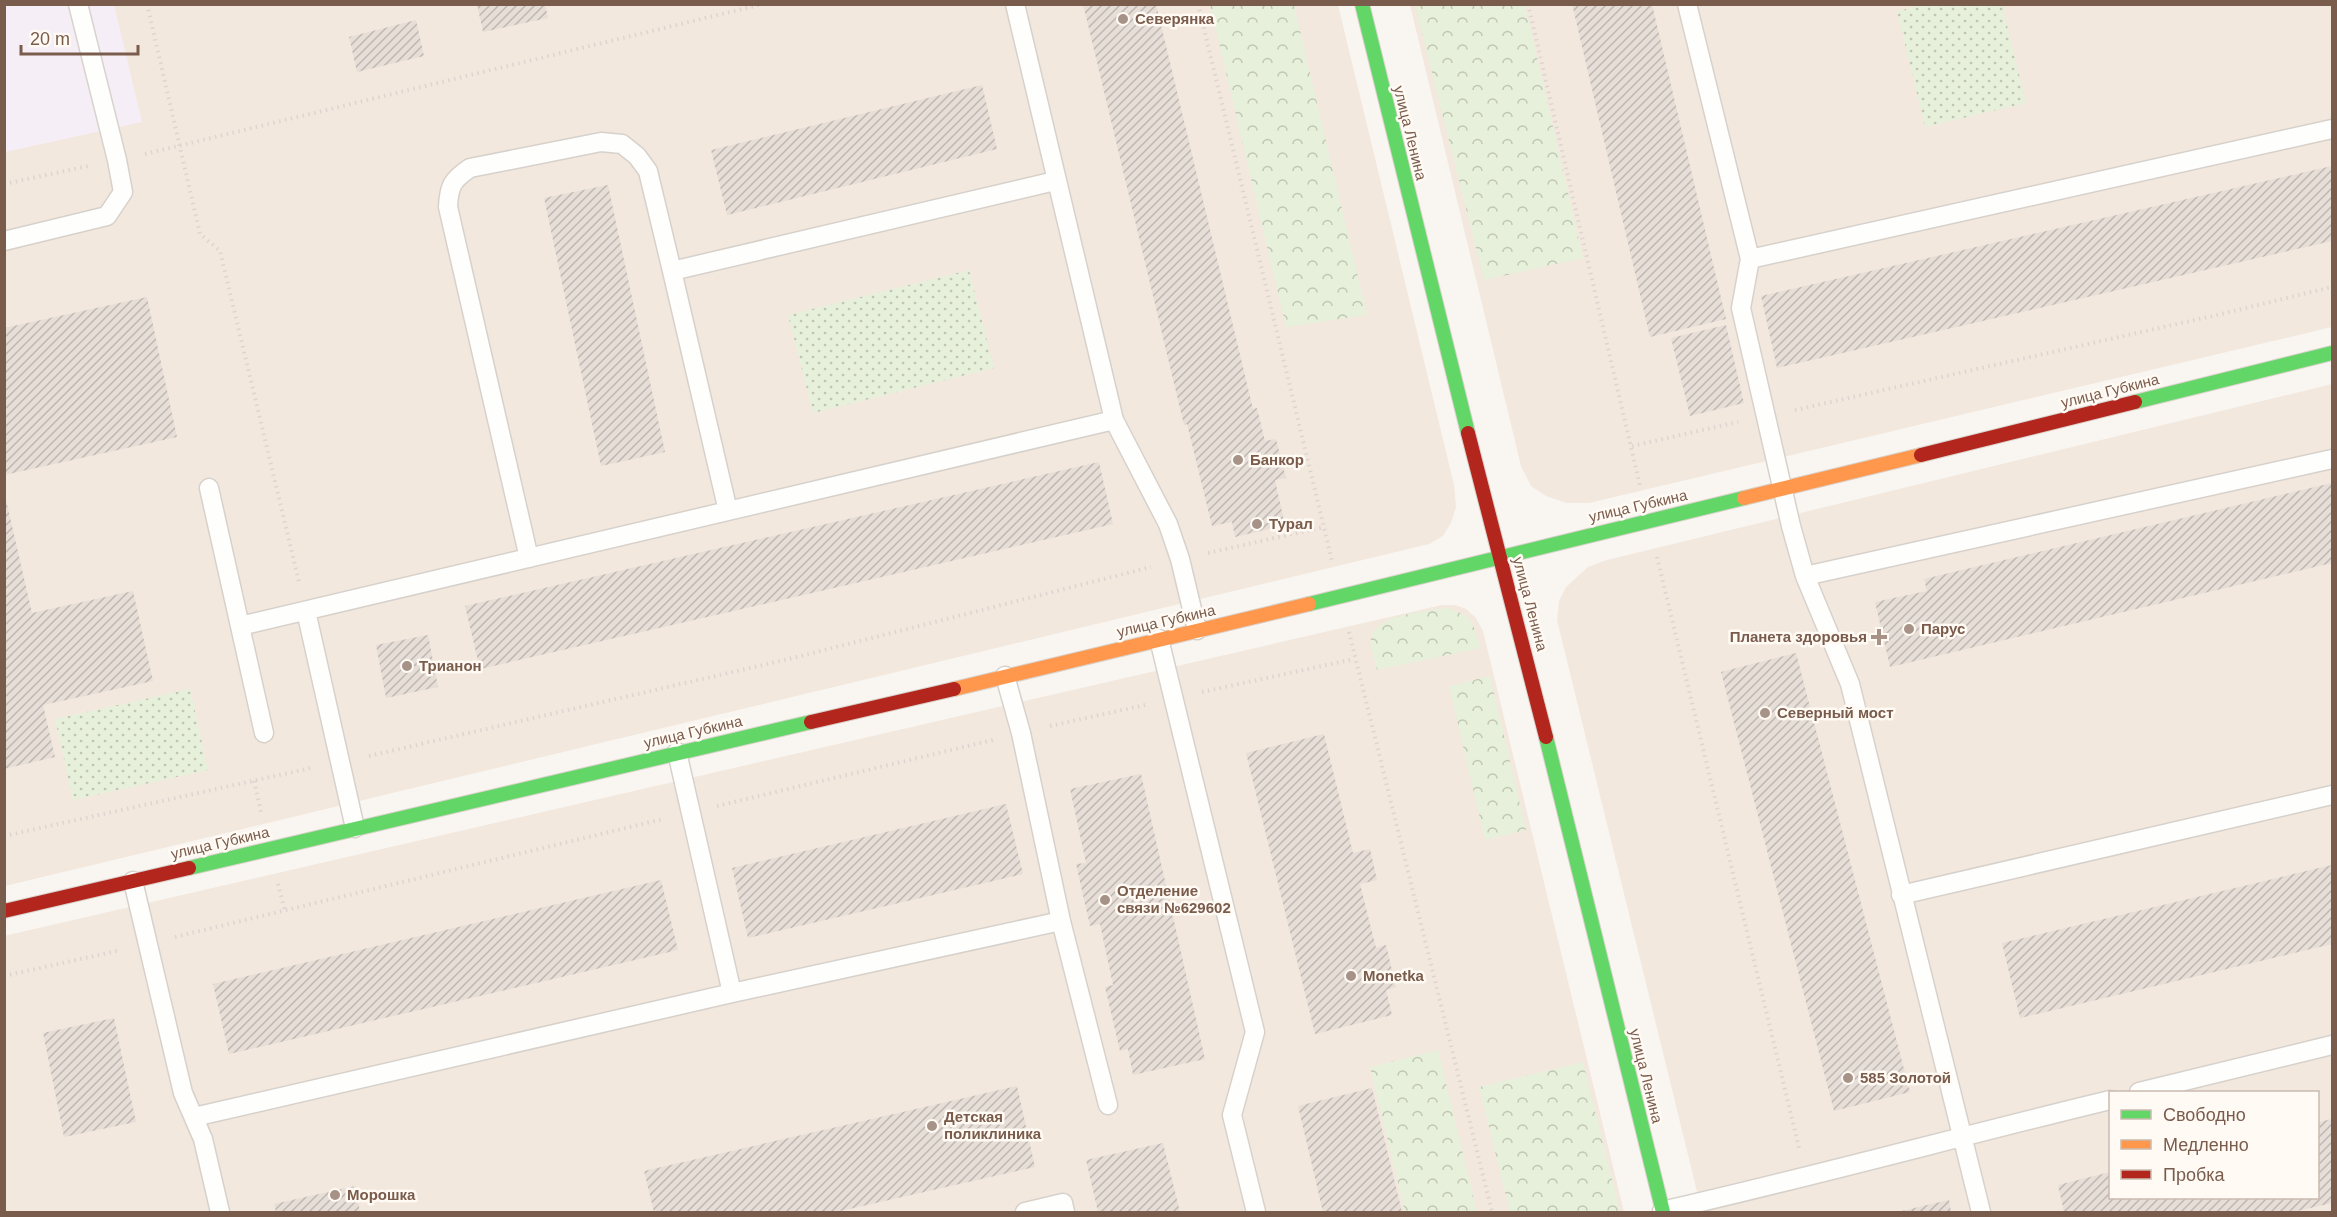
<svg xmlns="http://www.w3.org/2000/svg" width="2337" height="1217" font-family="Helvetica,sans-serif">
<defs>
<pattern id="grass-dots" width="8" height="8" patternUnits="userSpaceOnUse" patternTransform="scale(1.5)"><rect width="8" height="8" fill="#e7f0db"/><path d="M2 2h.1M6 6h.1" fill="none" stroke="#c0c6b4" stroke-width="1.8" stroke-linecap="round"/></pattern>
<pattern id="forest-crowns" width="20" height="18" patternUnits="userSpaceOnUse" patternTransform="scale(1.5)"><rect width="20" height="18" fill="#e7f0db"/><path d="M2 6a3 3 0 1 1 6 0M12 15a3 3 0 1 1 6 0" fill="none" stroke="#c0c6b4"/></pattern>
<pattern id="building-hatch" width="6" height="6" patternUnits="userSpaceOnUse" patternTransform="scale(1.5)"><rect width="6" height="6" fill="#e6ded7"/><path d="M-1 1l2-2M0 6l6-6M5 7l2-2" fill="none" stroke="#bfb7b1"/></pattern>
</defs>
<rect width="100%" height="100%" fill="#f9f5f0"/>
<path fill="#f2e8de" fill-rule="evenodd" d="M4 5H1338L1454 485 1456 507 1451 523 1443 536 1429 544 5 886Z
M1410 5H2332V327L1589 503H1567L1546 496 1531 486 1521 466Z
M2332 384V1212H1702L1557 620 1559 601 1566 587 1588 567 1607 560ZM2110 1092H2318V1198H2110Z
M1442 605H1455L1466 609 1476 618 1483 631 1624 1212H5L4 936Z"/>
<path fill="#f6eef6" d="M4 5H114L142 122 5 152Z"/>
<path fill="url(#grass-dots)" d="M1923 5H2002L2026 103 1925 127 1897 11Z
M969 270 994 368 813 413 788 315Z
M190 689 208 770 73 800 55 719Z"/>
<path fill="url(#forest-crowns)" d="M1210 5H1294L1367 315 1286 327Z
M1415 5H1525L1583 258 1484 280Z
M1445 608C1473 615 1473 622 1480 648L1377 670C1375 661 1370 647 1371 638 1376 614 1425 612 1445 608Z
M1490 676 1526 830 1485 840 1449 686Z
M1438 1050 1477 1212H1405L1370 1067Z
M1583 1062 1620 1212H1510L1479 1087Z"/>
<path fill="url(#building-hatch)" d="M477 4H545L548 18 483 32Z
M1083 4H1156L1253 409 1257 408 1265 441 1276 439 1286 478 1275 480 1284 521 1281 526 1235 537 1232 522 1212 526 1187 424 1184 425Z
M1572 4H1652L1726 319 1650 337Z
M416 20 424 56 357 72 349 37Z
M982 85 997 149 727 215 711 150Z
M2332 166V241L1777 368 1761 296Z
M608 185 665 452 601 466 544 198Z
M147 297 177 437 4 475V328Z
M1726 325 1744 403 1690 416 1671 338Z
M1099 462 1113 524 480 669 465 606Z
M2332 483V563L1890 667 1875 602 1927 591 1924 579Z
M4 491 32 613 133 591 153 681 43 705 55 757 4 769Z
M428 635 438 687 386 698 376 645Z
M1796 653 1910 1092 1834 1111 1721 672Z
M1324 734 1353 853 1370 849 1377 880 1360 884 1376 948 1386 945 1396 987 1386 990 1392 1015 1315 1034 1246 753Z
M1141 774 1205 1059 1133 1075 1128 1049 1120 1051 1105 987 1113 985 1100 924 1090 926 1076 864 1086 863 1070 789Z
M1006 804 1023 874 748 938 732 868Z
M2332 865V944L2020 1018 2002 943Z
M661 880 678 950 229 1054 213 984Z
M114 1018 136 1122 64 1137 43 1033Z
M1017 1086 1035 1167 836 1212H654L644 1171Z
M1372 1088 1402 1212H1323L1298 1106Z
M2332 1119V1203L2293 1212H2064L2058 1185 2110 1172V1198H2318V1122Z
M1163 1143 1180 1212H1098L1086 1160Z
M355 1186 360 1212H276L274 1204Z
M1949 1200 1951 1212H1897Z"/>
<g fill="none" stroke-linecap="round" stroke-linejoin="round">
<defs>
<path id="lane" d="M1015 4 1114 420 1168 524 1180 559 1197 630
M1687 4 1750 259 1741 308 1791 526 1805 576 1850 684 1981 1212
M4 241 107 216 123 192 117 160 78 4
M1750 259 2332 129
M209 488 264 733
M728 511 672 271 1055 181
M529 558 448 207C449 186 452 180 470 168L601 142 622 144 637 156 648 171 672 271
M1805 576 2332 459
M306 611 355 828
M240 626 1114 420
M1159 639 1255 1032 1232 1115 1256 1212
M1005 676 1021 733 1061 921 1108 1105
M677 752 732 993
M133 881 183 1093 203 1139 220 1212
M1901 895 2332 795
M2139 1092 2332 1045
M194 1117 732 993 1061 921
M1662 1211C1812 1177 1961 1136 2110 1100
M1025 1212 1063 1203 1065 1212"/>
<path id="fast" d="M1362 4 1468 433
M2135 402 2332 353
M1309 604 1744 498
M1546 737 1663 1212
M189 868 811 722"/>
<path id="slow" d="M1744 498 1921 455
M954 689 1309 604"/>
<path id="jam" d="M1468 433 1546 737
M1921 455 2135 402
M811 722 954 689
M4 911 189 868"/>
</defs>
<use href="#lane" stroke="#d7d1cb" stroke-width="21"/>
<use href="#fast" stroke="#d9d2cb" stroke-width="16"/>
<use href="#slow" stroke="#d9d2cb" stroke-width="16"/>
<use href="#jam" stroke="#d9d2cb" stroke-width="16"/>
<path stroke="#dcd5d0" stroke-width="4" stroke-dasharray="1.5 4.5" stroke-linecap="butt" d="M147 4 200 234 220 251 299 582
M1198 4 1332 561
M1528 4 1640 486
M145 154 763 4
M4 184 88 166
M1795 410 2217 315 2332 287
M1632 446 1738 422
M1208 553 1324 527
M1657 557 1799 1148
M1349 632 1492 1212
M1202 692 1354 659
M1050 726 1145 705
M369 756 793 658 1151 567
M254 781 261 812
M717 806 993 740
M4 836 311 768
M278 884 285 911
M175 937 663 819
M4 976 121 950"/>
<use href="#lane" stroke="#fefefd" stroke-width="18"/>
<use href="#fast" stroke="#63d668" stroke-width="14"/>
<use href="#slow" stroke="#ff974d" stroke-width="14"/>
<use href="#jam" stroke="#b3261e" stroke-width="14"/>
</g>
<g fill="#a69286" stroke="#fffaf3" stroke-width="2">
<circle cx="1123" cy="19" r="6"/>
<circle cx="1238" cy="460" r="6"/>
<circle cx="1257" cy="524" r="6"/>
<circle cx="1909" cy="629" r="6"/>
<path d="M1876 628h6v6h6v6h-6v6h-6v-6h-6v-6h6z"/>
<circle cx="407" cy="666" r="6"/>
<circle cx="1765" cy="713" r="6"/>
<circle cx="1105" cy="900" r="6"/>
<circle cx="1351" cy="976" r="6"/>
<circle cx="1848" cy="1078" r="6"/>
<circle cx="932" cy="1126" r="6"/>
<circle cx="335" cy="1195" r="6"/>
</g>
<g text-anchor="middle" stroke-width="5" stroke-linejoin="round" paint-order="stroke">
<g font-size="15" font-weight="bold" fill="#7a5c4d" stroke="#fffaf3" text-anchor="start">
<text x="1135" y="24">Северянка</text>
<text x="1250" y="465">Банкор</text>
<text x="1269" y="529">Турал</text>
<text x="1921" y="634">Парус</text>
<text x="1867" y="642" text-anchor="end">Планета здоровья</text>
<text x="419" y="671">Трианон</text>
<text x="1777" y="718">Северный мост</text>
<text x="1117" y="896">Отделение<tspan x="1117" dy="17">связи №629602</tspan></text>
<text x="1363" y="981">Monetka</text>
<text x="1860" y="1083">585 Золотой</text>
<text x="944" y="1122">Детская<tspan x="944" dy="17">поликлиника</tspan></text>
<text x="347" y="1200">Морошка</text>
</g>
<g font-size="15" fill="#7a5c4d" stroke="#fffaf3">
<text transform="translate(1410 133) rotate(76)" y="5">улица Ленина</text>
<text transform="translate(2110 391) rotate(-14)" y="5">улица Губкина</text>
<text transform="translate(1638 506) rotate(-13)" y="5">улица Губкина</text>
<text transform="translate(1530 604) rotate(75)" y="5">улица Ленина</text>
<text transform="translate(1166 621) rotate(-13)" y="5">улица Губкина</text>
<text transform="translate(693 732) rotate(-13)" y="5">улица Губкина</text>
<text transform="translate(220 843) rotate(-13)" y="5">улица Губкина</text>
<text transform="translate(1646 1076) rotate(76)" y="5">улица Ленина</text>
</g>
</g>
<rect width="2337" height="1217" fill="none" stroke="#7a5c4d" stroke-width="12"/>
<rect x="2109" y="1091" width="210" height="108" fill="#fffaf3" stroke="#cabbb1" stroke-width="1.5"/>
<rect x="2121" y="1110" width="30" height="9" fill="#63d668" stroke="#cabbb1" stroke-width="1.5"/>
<text x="2163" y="1121" font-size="18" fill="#7a5c4d">Свободно</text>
<rect x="2121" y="1140" width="30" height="9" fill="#ff974d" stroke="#cabbb1" stroke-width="1.5"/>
<text x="2163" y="1151" font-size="18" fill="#7a5c4d">Медленно</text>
<rect x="2121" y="1170" width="30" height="9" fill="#b3261e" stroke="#cabbb1" stroke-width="1.5"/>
<text x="2163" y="1181" font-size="18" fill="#7a5c4d">Пробка</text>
<path d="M21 45v9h117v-9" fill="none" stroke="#7a5c4d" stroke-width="3"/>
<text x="30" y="45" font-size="18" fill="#7a5c4d" stroke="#fffaf3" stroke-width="4.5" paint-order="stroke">20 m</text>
</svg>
